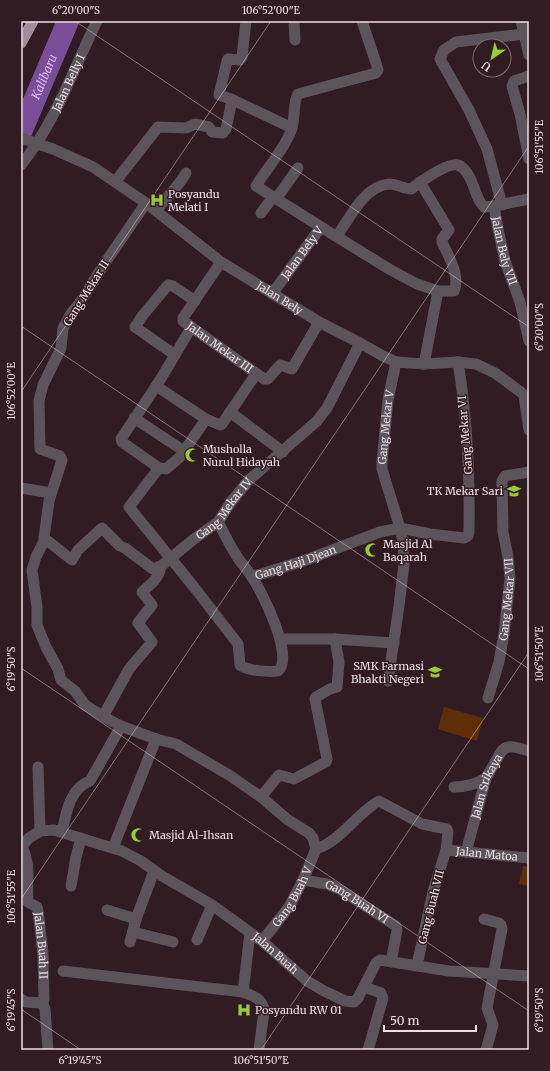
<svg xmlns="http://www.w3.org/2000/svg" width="550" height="1071" font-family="Merriweather,serif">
<rect width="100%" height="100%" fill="#311c23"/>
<path fill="#602d09" d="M444 707 483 718 477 741 438 729Z
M523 866 529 867V886L519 884Z"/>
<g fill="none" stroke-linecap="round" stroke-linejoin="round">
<path stroke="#794d98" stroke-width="22" id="s1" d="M21 132 68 21"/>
<g stroke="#5d545b" stroke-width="11">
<path d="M246 21 242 57 240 60 228 59 227 61 219 95 231 99 292 128"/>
<path d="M294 21 295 40"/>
<path d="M521 21 529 55"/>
<path d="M529 76 514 81 512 86 520 114 529 159"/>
<path id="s2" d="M21 138 53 149 93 167 146 203 221 262 319 322 360 343 383 356 396 362 424 364 458 362 476 364 495 373 522 393 524 396 529 430"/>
<path id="s3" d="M21 165C55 123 73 70 97 21"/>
<path d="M115 182 158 127 186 128 195 124 209 127 212 132 223 133 226 129 232 100"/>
<path d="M276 199 298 168"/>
<path id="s4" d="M146 203 105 263 79 304 72 312 63 328 61 348 43 385 39 401 40 449 60 456 62 460 49 501 44 538 72 560 78 550 102 528 120 546 125 548 153 569 161 566 194 539 218 522 231 502 249 480 317 421 327 408 360 343"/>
<path d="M502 205 487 149 469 110 440 59 444 50 456 42 524 34"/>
<path id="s5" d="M494 206 498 229 505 261 520 302 529 341"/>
<path d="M156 211C166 198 178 187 186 173"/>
<path d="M261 213 273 197"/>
<path d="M321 227 256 186C267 168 283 151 291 131 296 119 292 104 298 94L376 73 378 70 376 63 362 21"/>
<path d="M337 236C350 218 364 186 389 184 398 184 403 189 411 189 419 183 448 162 458 165 466 168 470 177 473 185 476 192 478 202 484 207L494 206 529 199"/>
<path id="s6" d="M221 262 183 318V321L264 379H268L280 365 292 369 319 322"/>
<path id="s7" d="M272 294 321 227 389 269 417 284 438 291H454C461 277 448 255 442 242V239L449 230 420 182"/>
<path d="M175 355 135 327 143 315 168 285 173 286 195 301"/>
<path d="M424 364 438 291"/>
<path d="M156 386 206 419"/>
<path d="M230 412 283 452"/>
<path d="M134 418 184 451"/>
<path d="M159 468 122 442 121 439 160 380 191 328"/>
<path d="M21 488 51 493"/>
<path d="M218 522C224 533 229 544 236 555 241 563 247 569 252 577 262 592 295 657 278 671 269 672 247 671 240 665L238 644 194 587 129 507 159 468 166 469 180 457 206 419 220 425 222 424 256 374"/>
<path d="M45 539 36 557 32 570 37 607V625L46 647 58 669 61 680 75 691 85 705 104 717 121 726 156 739"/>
<path id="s8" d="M252 577 306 560 380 532 400 528 430 534 464 538 468 536 469 532C470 475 467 417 458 362"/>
<path d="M280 639H335L394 643"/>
<path id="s9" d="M388 681 399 606 404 564 403 542 400 528 382 469V462L388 400 396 362"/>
<path id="s10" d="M488 698 499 662 504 634 510 578 508 557 503 532 502 481 505 476 529 472"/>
<path d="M104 717 106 711 129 669 152 642 138 623 152 605 142 592C151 584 159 579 161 566"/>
<path d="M38 767 40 831"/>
<path d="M454 787C466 787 475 785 486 778"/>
<path d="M261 797 279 775 294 779 326 762 327 759 315 699 316 697 330 689 337 687 339 662 335 639"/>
<path d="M62 832C66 813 70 788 90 781L121 726"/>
<path id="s11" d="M22 846C32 868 26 880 28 902L37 907 38 911 43 954 44 1000 42 1003"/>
<path id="s12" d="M21 847 29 838 40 831 54 830 122 851 141 861 162 876 212 905 262 941 307 981 324 991 345 1001 354 1002 358 998 376 963 380 960 449 971 529 976"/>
<path d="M113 848 156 739 176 744 229 775 261 797 288 820 309 833 313 838 316 849"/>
<path d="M316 849C340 842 358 812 379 801L422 824 447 829 448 832 446 850 433 892 417 965"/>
<path id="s13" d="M446 850 529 858"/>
<path id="s14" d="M466 852 486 778 501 752C508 742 519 749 529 751"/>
<path id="s15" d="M303 880 327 884 339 889 396 926 397 930 391 962"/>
<path d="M71 886 76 857 81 838"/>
<path d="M107 910 136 919"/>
<path d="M484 919 499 923 501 925 502 929 487 1008 493 1025 486 1050"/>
<path d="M133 932 173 942"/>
<path d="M250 933 243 992C254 996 263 999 264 1011L259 1050"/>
<path d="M197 940 212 905"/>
<path id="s16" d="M262 941 289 907 303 880 316 849"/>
<path d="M130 942 136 919 154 871"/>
<path d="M63 971 243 992"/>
<path d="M364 987 381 993 383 998 368 1050"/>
<path d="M21 999 26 1002 42 1003"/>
<path d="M42 1003 45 1009 48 1050"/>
</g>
<path stroke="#a18d9c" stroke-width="11" d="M21 43 33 21"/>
</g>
<path fill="none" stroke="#eedfe3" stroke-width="1" stroke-opacity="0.45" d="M75 21 529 327M21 326 529 669M21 392 271 21M21 668 529 1011M21 899 529 146M21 1009 81 1050M261 1050 529 652"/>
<defs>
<symbol id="hospital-bare" viewBox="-9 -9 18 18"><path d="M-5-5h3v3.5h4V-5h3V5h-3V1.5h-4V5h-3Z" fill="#9acb34" stroke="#311c23" stroke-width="2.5" paint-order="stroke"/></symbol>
<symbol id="mosque-bare" viewBox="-9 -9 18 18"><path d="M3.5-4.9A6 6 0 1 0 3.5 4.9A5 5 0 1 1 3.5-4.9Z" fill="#9acb34" stroke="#311c23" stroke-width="2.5" paint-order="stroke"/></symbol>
<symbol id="school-bare" viewBox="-9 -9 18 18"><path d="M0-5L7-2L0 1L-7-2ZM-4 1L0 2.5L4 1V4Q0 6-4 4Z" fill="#9acb34" stroke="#311c23" stroke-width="2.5" paint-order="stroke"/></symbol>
</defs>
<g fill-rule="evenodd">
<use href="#hospital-bare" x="147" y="190" width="20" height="20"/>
<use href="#mosque-bare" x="182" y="445" width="20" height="20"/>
<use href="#school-bare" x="504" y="481" width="20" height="20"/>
<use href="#mosque-bare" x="362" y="540" width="20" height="20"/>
<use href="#school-bare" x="425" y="662" width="20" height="20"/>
<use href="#mosque-bare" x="128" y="825" width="20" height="20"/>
<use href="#hospital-bare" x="234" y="1000" width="20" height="20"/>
</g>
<g text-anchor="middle" stroke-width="3" stroke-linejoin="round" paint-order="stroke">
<g font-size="11" fill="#eedfe3" stroke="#311c23">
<text dy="4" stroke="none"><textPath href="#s3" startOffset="95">Jalan Belly I</textPath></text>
<text dy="4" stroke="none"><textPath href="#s5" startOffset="46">Jalan Bely VII</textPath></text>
<text dy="4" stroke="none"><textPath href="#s7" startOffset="51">Jalan Bely V</textPath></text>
<text transform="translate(86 293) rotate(-58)" y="4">Gang Mekar II</text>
<text dy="4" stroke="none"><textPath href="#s2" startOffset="306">Jalan Bely</textPath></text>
<text dy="4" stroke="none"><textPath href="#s6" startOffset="116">Jalan Mekar III</textPath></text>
<text dy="4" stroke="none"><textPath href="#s9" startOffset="258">Gang Mekar V</textPath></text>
<text transform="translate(465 435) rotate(-95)" y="4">Gang Mekar VI</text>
<text dy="4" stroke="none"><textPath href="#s4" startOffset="622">Gang Mekar IV</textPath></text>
<text dy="4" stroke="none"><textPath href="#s8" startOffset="46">Gang Haji Djean</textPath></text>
<text dy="4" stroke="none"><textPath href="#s10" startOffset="101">Gang Mekar VII</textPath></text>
<text dy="4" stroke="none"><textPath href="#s14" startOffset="69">Jalan Srikaya</textPath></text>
<text dy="4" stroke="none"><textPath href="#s13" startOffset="41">Jalan Matoa</textPath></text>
<text dy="4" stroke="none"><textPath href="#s16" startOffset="54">Gang Buah V</textPath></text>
<text dy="4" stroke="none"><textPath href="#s15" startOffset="59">Gang Buah VI</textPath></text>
<text transform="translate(431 907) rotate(-76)" y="4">Gang Buah VII</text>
<text dy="4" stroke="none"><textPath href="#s11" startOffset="106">Jalan Buah II</textPath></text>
<text dy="4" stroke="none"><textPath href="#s12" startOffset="295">Jalan Buah</textPath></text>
</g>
<g font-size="11" fill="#eedfe3" stroke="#311c23" text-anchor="start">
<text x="168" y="198">Posyandu<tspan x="168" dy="13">Melati I</tspan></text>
<text x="203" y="453">Musholla<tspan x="203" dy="13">Nurul Hidayah</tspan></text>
<text x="503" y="495" text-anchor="end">TK Mekar Sari</text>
<text x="383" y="548">Masjid Al<tspan x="383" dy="13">Baqarah</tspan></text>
<text x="424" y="670" text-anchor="end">SMK Farmasi<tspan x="424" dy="13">Bhakti Negeri</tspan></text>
<text x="149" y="839">Masjid Al-Ihsan</text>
<text x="255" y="1014">Posyandu RW 01</text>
</g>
<g font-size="12" font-style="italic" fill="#debcfa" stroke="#311c23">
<text dy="4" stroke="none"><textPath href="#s1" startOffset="60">Kalibaru</textPath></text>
</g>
</g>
<rect width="550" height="1071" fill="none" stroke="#311c23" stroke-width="44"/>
<g transform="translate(492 58) rotate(214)"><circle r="19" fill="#311c23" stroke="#7d6a70"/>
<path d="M0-3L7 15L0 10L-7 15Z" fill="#9acb34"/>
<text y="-6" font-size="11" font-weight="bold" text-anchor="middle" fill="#eedfe3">U</text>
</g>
<path d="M384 1025v6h92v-6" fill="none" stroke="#eedfe3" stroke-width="2"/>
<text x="390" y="1025" font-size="12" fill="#eedfe3" stroke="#311c23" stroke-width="3" paint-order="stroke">50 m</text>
<rect x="22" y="22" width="506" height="1027" fill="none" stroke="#eedfe3" stroke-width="1.5"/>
<g font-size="10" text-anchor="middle" fill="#eedfe3">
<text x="76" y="14">6°20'00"S</text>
<text x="271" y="14">106°52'00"E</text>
<text transform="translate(539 147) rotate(-90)" y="4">106°51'55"E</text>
<text transform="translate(539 327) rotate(-90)" y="4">6°20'00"S</text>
<text transform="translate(11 391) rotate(-90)" y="4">106°52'00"E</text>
<text transform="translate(539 654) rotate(-90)" y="4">106°51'50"E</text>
<text transform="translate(11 669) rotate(-90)" y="4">6°19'50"S</text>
<text transform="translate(11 897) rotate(-90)" y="4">106°51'55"E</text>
<text transform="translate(539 1010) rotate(-90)" y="4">6°19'50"S</text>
<text transform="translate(11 1010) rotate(-90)" y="4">6°19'45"S</text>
<text x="80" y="1064">6°19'45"S</text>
<text x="261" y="1064">106°51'50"E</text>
</g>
</svg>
